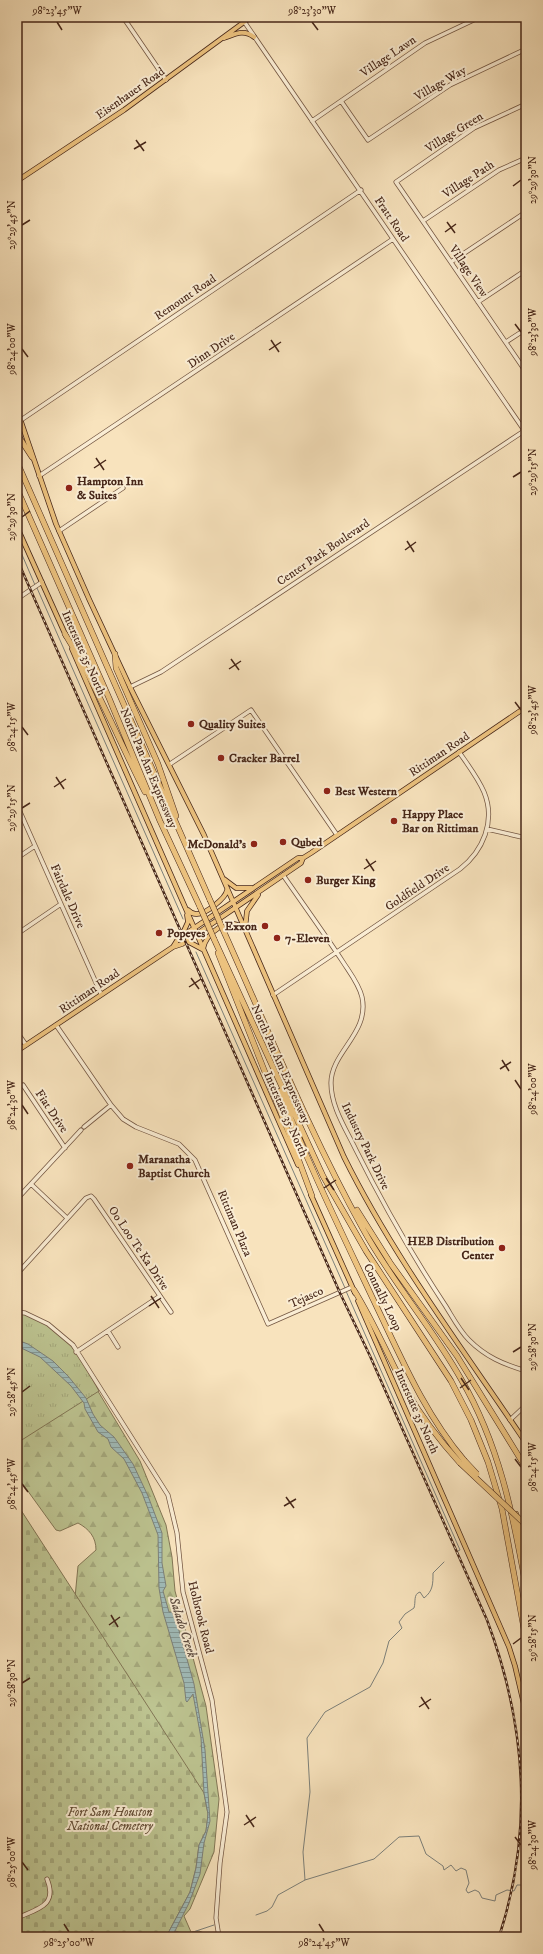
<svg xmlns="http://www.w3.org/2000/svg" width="543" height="1954" font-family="'IM FELL DW Pica',serif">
<defs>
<pattern id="forest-firs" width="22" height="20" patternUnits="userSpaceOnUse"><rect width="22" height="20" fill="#bdc491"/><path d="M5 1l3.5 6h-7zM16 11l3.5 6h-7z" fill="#a4a87c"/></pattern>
<pattern id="cemetery-stones" width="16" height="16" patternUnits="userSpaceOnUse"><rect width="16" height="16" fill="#bdc491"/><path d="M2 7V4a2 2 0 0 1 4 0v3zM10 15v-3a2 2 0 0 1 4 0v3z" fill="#a4a87c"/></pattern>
<pattern id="park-tufts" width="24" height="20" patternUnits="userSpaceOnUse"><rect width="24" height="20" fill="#bdc491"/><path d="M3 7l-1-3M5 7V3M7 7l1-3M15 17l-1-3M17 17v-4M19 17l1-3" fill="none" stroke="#a4a87c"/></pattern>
<pattern id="water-rules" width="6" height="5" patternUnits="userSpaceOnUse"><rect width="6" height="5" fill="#a0bcba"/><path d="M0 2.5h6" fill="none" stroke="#849996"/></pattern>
</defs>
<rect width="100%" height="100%" fill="#f8e3bd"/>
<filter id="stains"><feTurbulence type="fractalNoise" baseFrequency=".005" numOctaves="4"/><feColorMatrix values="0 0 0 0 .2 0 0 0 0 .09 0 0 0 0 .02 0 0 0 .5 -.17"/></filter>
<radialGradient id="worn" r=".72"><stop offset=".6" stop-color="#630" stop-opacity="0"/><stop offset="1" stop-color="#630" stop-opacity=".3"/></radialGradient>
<path fill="url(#forest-firs)" stroke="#827655" d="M17 1315 81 1363 140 1461 166 1525 172 1557 175 1591 206 1706 219 1799 214 1852 190 1909 184 1916 191 1932 199 1931 209 1935 211 1937H20L70 1650 78 1566 96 1550C96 1537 89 1529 78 1523L60 1531 56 1530 17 1476Z"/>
<path fill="url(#cemetery-stones)" stroke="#827655" d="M17 1504 204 1793 208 1814 206 1831 199 1845 196 1868 190 1892 166 1937H17Z"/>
<path fill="url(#park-tufts)" stroke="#827655" d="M17 1312C23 1313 29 1316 35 1318 68 1332 82 1361 99 1391L17 1443Z"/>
<path fill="url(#water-rules)" stroke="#7c807a" d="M17 1340 28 1344 53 1361 68 1376 86 1398 93 1414 100 1425 114 1437 133 1464 148 1496 162 1533V1563L166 1586 163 1591 169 1612H172L178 1627 194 1684 205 1750 210 1821 204 1843 200 1874 189 1903 172 1937H166L190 1892 196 1868 199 1845 206 1831 208 1814 204 1793 201 1738 193 1694 187 1702 186 1701 184 1683 163 1612 159 1588 158 1535 142 1493 124 1459 111 1447 108 1439 98 1432 85 1409 84 1403 71 1386 40 1357 17 1346Z"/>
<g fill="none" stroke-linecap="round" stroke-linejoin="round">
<path stroke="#7c807a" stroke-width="1" d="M17 543 35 585
M37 588 183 919
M196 952 345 1288
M346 1291 460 1550 458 1551
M305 1880 374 1859 399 1837 419 1836 426 1854 443 1866 444 1870 451 1865 456 1871 461 1868 466 1870 469 1883 466 1890 468 1893 475 1890 479 1892 482 1898 495 1901 496 1895 507 1890 514 1891 517 1885H526
M256 1915 267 1911 272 1907 278 1895 305 1880 303 1852 310 1792 307 1738 325 1712 370 1687 383 1663 389 1641 402 1628 399 1622 405 1614 414 1608C416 1602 413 1594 420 1592L424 1598C433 1591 433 1584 433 1573L444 1562
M175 1931 187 1934 214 1925"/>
<defs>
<path id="minor" d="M123 17 166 80
M241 17 526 433
M341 101 368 140 450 85 526 49
M526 104 474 128 396 182 526 372
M312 121 425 43 480 17
M423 221 499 170 526 158
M451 262 526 212
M478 302 526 270
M506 342 526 329
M21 420 361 190
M39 476 393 239
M59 531 123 488
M17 599 42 582
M130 687 161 672 524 431
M170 764 251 710 337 835
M17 805 101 994
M487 829 526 838
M17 858 35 846
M283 875C303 904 324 933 343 962 350 973 359 984 362 997 370 1033 331 1052 331 1083 331 1107 346 1129 356 1150 383 1204 412 1255 445 1305 452 1316 459 1330 469 1340 486 1357 503 1364 526 1371
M17 934 61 904
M273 995 460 869C483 851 496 821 484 792 478 778 468 765 459 752
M56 1025 111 1105 123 1119 136 1127 179 1144 195 1160 268 1324 352 1287
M17 1032 26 1045
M17 1089 23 1085 65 1148
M84 1127 111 1105
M31 1184 67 1218
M17 1199 81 1130
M17 1274 86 1198 91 1196 94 1199 171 1312
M17 1312 25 1313 48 1324 73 1345 168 1495 177 1533 183 1592 212 1700 227 1812 220 1863 216 1918 219 1937
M108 1331 118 1347
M76 1352 160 1296
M510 1420 526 1405
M17 1918C37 1909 58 1906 47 1879"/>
<path id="major" d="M224 38C235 34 244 29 254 37
M17 181 124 110 251 17
M17 410 56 524 89 599 130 687 204 835 344 1157C394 1258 463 1349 526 1443
M17 527 66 636
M72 649 298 1165
M224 879 236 888H252
M188 910C191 913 193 914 196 914 205 915 226 898 227 890
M245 929 247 911 258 895
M182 935 188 922 187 915
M187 941 202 949
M173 947 178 939 298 858H303L311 853 526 707
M203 949C206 933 227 917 242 927
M17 1051 173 947 182 944 301 863 303 858
M311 1195 355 1293
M358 1301 509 1647 515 1666 526 1713"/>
<path id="highway" d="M17 434 32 457
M17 462 210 900
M17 489 109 698 160 821 200 907
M65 634C96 684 118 739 145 792
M115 654 116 668 158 764 176 816
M224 932C269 1032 310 1134 363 1229 392 1282 432 1327 461 1379 499 1444 513 1514 526 1587
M214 939 323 1176 366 1251 451 1381 471 1420 488 1462 502 1509 526 1640
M218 953 285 1123 312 1196
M280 1091C307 1162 341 1231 373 1299 400 1355 424 1413 464 1460
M357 1210 391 1264 457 1356 526 1468
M354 1290C374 1322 388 1356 406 1390 421 1416 440 1441 460 1463
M516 1514 526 1561"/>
</defs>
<use href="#minor" stroke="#735642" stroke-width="5"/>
<use href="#major" stroke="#472719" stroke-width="5.5"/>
<use href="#highway" stroke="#472719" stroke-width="6"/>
<use href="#minor" stroke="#faedd4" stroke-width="3.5"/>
<use href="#major" stroke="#ecc27e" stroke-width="4"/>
<use href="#highway" stroke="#ecc27e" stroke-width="5"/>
<defs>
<path id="rail" d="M17 559 340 1293 370 1356 487 1620C526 1724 534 1830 499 1937"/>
</defs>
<use href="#rail" stroke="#472719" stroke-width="2.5"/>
<use href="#rail" stroke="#faedd4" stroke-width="1" stroke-dasharray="3" stroke-linecap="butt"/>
<defs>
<path id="highway-bridge" d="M210 900 224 932
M200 907 214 939
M464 1460 477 1474
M460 1463 526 1525"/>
</defs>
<use href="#highway-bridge" stroke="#472719" stroke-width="6" stroke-linecap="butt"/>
<use href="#highway-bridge" stroke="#ecc27e" stroke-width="5"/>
</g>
<path fill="none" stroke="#472719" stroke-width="1.5" d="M57 22 62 30M312 22 318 30M136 140 144 151M134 149 146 142M513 186 521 180M447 222 455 233M22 225 30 220M445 232 456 224M515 324 521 332M271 340 279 352M22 349 28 357M269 350 281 342M96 458 104 470M94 468 106 460M513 477 521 472M22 517 30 511M407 541 414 552M405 550 416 542M231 659 239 670M229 669 241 661M515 702 521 710M22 727 28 735M56 777 64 789M54 787 66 779M22 808 30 803M366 859 374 871M364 869 376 861M191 978 199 989M189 987 201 979M502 1060 509 1071M500 1069 511 1062M515 1080 521 1089M22 1105 28 1114M326 1178 334 1190M324 1188 336 1180M151 1296 159 1308M149 1306 161 1298M513 1352 521 1347M461 1378 469 1390M460 1388 471 1380M22 1392 30 1386M515 1459 521 1467M22 1484 28 1492M286 1497 294 1508M284 1506 296 1499M111 1615 118 1627M109 1625 120 1617M513 1644 521 1638M22 1683 30 1678M421 1697 429 1709M419 1707 431 1699M246 1815 254 1827M244 1825 256 1817M515 1837 521 1845M22 1862 28 1870M64 1924 69 1932M319 1924 324 1932"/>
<g fill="#8f2418" stroke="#faedd4" stroke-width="1.5">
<circle cx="69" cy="488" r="4"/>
<circle cx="191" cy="724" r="4"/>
<circle cx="221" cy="758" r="4"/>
<circle cx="327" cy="791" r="4"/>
<circle cx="394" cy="821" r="4"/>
<circle cx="283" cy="842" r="4"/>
<circle cx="254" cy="844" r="4"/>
<circle cx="308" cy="880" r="4"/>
<circle cx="265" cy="926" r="4"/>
<circle cx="159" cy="933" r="4"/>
<circle cx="277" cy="938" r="4"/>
<circle cx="130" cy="1166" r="4"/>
<circle cx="502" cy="1248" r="4"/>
</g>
<g text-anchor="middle" stroke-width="4" stroke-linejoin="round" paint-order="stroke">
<g font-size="12" fill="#472719" stroke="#faedd4">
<text transform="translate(388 56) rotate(-34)" y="4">Village Lawn</text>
<text transform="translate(440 83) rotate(-30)" y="4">Village Way</text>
<text transform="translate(130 93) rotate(-35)" y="4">Eisenhauer Road</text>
<text transform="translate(454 132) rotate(-32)" y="4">Village Green</text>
<text transform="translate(468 179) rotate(-33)" y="4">Village Path</text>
<text transform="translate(392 219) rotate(56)" y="4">Fratt Road</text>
<text transform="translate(469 271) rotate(56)" y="4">Village View</text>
<text transform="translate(185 297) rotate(-34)" y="4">Remount Road</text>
<text transform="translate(211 350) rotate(-34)" y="4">Dinn Drive</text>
<text transform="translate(323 552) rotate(-34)" y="4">Center Park Boulevard</text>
<text transform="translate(84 653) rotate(66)" y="4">Interstate 35 North</text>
<text transform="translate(439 754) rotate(-34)" y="4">Rittiman Road</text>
<text transform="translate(149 768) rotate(67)" y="4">North Pan Am Expressway</text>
<text transform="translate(417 887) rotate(-34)" y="4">Goldfield Drive</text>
<text transform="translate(68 896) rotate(66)" y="4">Fairdale Drive</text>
<text transform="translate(89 991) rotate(-34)" y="4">Rittiman Road</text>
<text transform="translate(281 1064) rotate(66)" y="4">North Pan Am Expressway</text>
<text transform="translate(52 1111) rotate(56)" y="4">Fiat Drive</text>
<text transform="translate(286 1114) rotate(66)" y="4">Interstate 35 North</text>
<text transform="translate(366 1146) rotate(64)" y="4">Industry Park Drive</text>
<text transform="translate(235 1223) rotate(67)" y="4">Rittiman Plaza</text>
<text transform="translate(139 1248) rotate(56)" y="4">Oo Loo Te Ka Drive</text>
<text transform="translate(306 1297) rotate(-24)" y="4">Tejasco</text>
<text transform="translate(383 1297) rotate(64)" y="4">Connally Loop</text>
<text transform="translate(417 1411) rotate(66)" y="4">Interstate 35 North</text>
<text transform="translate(201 1617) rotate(76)" y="4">Holbrook Road</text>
</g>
<g font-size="12" font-weight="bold" fill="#472719" stroke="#faedd4" text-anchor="start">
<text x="77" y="485">Hampton Inn<tspan x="77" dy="14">&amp; Suites</tspan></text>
<text x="199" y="728">Quality Suites</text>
<text x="229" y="762">Cracker Barrel</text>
<text x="335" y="795">Best Western</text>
<text x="402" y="818">Happy Place<tspan x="402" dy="14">Bar on Rittiman</tspan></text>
<text x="291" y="846">Qubed</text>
<text x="246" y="848" text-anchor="end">McDonald's</text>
<text x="316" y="884">Burger King</text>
<text x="257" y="930" text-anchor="end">Exxon</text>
<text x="167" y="937">Popeyes</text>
<text x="285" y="942">7-Eleven</text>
<text x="138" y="1163">Maranatha<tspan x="138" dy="14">Baptist Church</tspan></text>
<text x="494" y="1245" text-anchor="end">HEB Distribution<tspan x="494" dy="14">Center</tspan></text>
</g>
<g font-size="12" font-style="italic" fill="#644e37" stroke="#faedd4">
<text x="110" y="1816">Fort Sam Houston<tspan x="110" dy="14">National Cemetery</tspan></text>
</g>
<g font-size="13" font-style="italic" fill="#5d4c41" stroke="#faedd4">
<text transform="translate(184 1627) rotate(72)" y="5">Salado Creek</text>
</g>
</g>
<rect width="543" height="1954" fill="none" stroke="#f8e3bd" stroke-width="44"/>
<rect x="22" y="22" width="499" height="1910" fill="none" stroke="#472719" stroke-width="1.5"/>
<g font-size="10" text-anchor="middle" fill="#472719">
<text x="57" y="14">98°23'45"W</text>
<text x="312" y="14">98°23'30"W</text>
<text transform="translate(532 180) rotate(-90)" y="4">29°29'30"N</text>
<text transform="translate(11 225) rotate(-90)" y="4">29°29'45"N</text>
<text transform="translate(532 332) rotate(-90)" y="4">98°23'30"W</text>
<text transform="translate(11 349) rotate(-90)" y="4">98°24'00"W</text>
<text transform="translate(532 472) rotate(-90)" y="4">29°29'15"N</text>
<text transform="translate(11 517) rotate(-90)" y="4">29°29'30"N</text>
<text transform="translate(532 710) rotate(-90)" y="4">98°23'45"W</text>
<text transform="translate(11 727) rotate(-90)" y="4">98°24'15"W</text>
<text transform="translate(11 808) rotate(-90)" y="4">29°29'15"N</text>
<text transform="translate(532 1089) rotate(-90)" y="4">98°24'00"W</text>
<text transform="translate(11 1105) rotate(-90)" y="4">98°24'30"W</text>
<text transform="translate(532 1347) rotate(-90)" y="4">29°28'30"N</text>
<text transform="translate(11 1392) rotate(-90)" y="4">29°28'45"N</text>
<text transform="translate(532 1467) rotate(-90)" y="4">98°24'15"W</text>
<text transform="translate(11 1484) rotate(-90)" y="4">98°24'45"W</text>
<text transform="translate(532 1638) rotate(-90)" y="4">29°28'15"N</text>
<text transform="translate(11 1683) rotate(-90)" y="4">29°28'30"N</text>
<text transform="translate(532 1845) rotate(-90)" y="4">98°24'30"W</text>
<text transform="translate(11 1862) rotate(-90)" y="4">98°25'00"W</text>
<text x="69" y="1946">98°25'00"W</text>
<text x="324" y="1946">98°24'45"W</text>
</g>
<rect width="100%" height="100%" filter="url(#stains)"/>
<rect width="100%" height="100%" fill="url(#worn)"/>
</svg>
